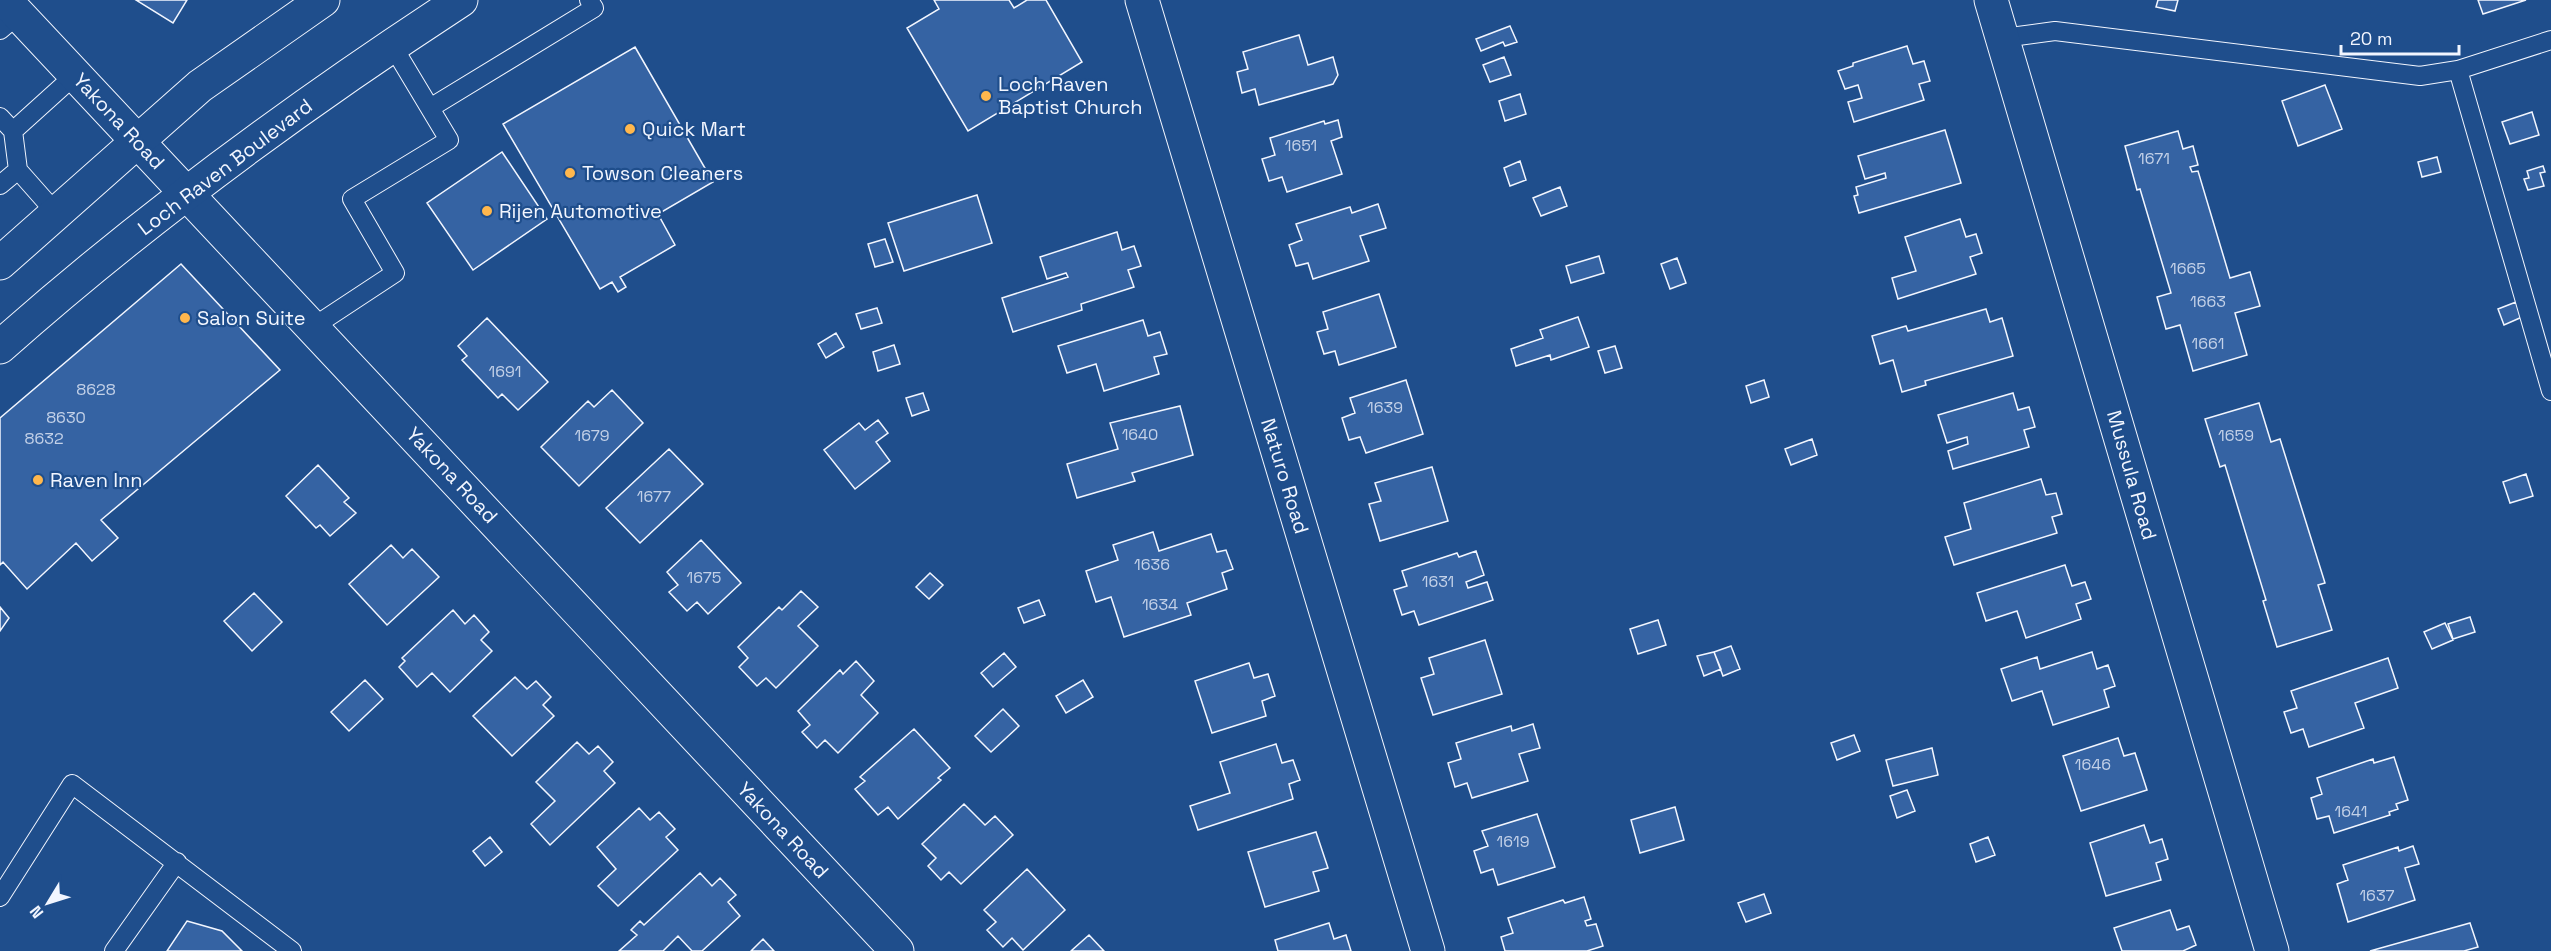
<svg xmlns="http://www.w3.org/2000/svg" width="2551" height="951" font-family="'Space Grotesk',sans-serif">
<rect width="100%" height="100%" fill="#1f4e8c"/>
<path fill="#3563a3" stroke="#f2f6ff" stroke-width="1.5" d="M136 0H187L173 23Z
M934 0H1009L1014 8 1027 0H1046L1082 62 968 131 907 28 939 9Z
M2158 0H2178L2175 11 2156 7Z
M2478 0H2526L2483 14Z
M1510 26 1517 42 1505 46 1503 42 1481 51 1476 39Z
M1299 35 1308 65 1333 57 1338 75 1333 84 1259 105 1255 89 1242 93 1237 72 1248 69 1243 52Z
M1907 46 1913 64 1924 61 1930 81 1919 84 1924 100 1854 122 1848 102 1862 98 1858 85 1845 89 1838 71 1853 66V63Z
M635 47 713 182 658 214 675 245 620 277 626 287 618 292 612 282 600 289 503 124Z
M1504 57 1511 75 1490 82 1483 65Z
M2325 85 2342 129 2298 146 2282 101Z
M1520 94 1526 114 1505 121 1499 101Z
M2532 112 2539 135 2510 144 2502 122Z
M1338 120 1342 137 1331 141 1342 174 1287 192 1282 177 1269 181 1262 159 1275 155 1270 138 1324 121 1325 124Z
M1945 130 1961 183 1859 213 1854 196 1858 195 1856 187 1886 178 1885 173 1865 179 1858 156Z
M2178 131 2183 149 2193 146 2198 165 2190 167 2192 172 2198 171 2230 278 2250 272 2260 306 2235 313 2247 355 2193 371 2180 325 2166 329 2157 297 2171 293 2140 189 2137 190 2125 146Z
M502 152 547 219 473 270 427 203Z
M2437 157 2441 172 2422 177 2418 162Z
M1520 161 1526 180 1510 186 1504 168Z
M2543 166 2545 172 2540 173 2544 186 2528 190 2524 179 2529 178 2527 171Z
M1560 187 1567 206 1541 216 1533 198Z
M977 195 992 243 904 271 888 223Z
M1378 204 1386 228 1360 236 1369 261 1313 279 1308 263 1296 266 1289 245 1302 240 1296 224 1350 207 1352 213Z
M1960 219 1966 237 1976 234 1982 253 1970 257 1976 274 1898 299 1892 278 1916 271 1905 237Z
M1117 232 1122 250 1134 246 1141 266 1128 270 1134 287 1081 304 1082 310 1013 332 1002 298 1068 277 1066 273 1047 279 1040 257Z
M885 239 893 262 875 267 868 244Z
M1599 256 1604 273 1571 283 1566 266Z
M1677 258 1686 283 1670 289 1661 264Z
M181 264 280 370 101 520 118 538 92 561 76 543 27 589 3 562 0 565V418Z
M1379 294 1396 347 1339 365 1335 351 1324 354 1317 332 1328 329 1323 312Z
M2516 302 2522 317 2504 325 2498 309Z
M877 308 882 323 861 329 856 314Z
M1986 309 1990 322 2002 318 2013 356 1925 381 1926 385 1902 392 1893 360 1880 364 1872 336 1906 326 1908 331Z
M1578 317 1589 347 1551 360 1550 355 1516 366 1511 349 1543 338 1540 330Z
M487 318 548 382 518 410 502 394 498 398 462 360 467 356 458 346Z
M1143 320 1148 336 1160 332 1167 354 1154 357 1159 374 1104 391 1096 364 1067 373 1058 346Z
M836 333 844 347 826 358 818 344Z
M894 345 900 364 878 371 873 352Z
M1615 346 1622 368 1605 373 1598 351Z
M1406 380 1423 434 1366 453 1360 437 1349 440 1342 418 1355 413 1350 398Z
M1764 380 1769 397 1751 403 1746 386Z
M612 390 643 423 579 486 541 447 588 401 594 407Z
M923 393 929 410 912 416 906 398Z
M2013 393 2018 410 2029 407 2035 427 2024 430 2029 447 1953 469 1948 451 1968 444 1967 437 1947 443 1938 415Z
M2259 403 2271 442 2280 439 2325 583 2318 585 2332 630 2277 647 2263 601 2266 600 2225 465 2220 467 2205 419Z
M1180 406 1193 455 1132 473 1135 481 1077 498 1067 464 1118 449 1110 423Z
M878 420 888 433 876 442 890 461 855 489 824 450 859 423 865 430Z
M1812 439 1817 455 1791 465 1785 449Z
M669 449 703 484 640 543 606 508Z
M318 465 349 498 344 502 356 513 330 536 320 525 316 528 286 496Z
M1432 467 1448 521 1380 541 1369 504 1381 501 1375 483Z
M2526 474 2533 496 2510 503 2503 482Z
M2041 479 2046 495 2056 493 2062 514 2052 517 2057 533 1954 565 1945 537 1971 529 1964 503Z
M1153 532 1159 551 1211 534 1217 552 1226 550 1233 569 1222 573 1227 589 1187 603 1191 615 1124 637 1111 597 1096 602 1086 571 1118 560 1113 545Z
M701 540 741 583 708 614 697 602 687 611 669 592 678 585 667 572Z
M391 545 403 558 412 549 439 577 387 625 349 584Z
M1476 551 1484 575 1466 582 1468 588 1487 582 1493 600 1419 625 1414 611 1402 615 1394 590 1407 586 1402 571 1457 553 1459 557Z
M2065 565 2072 586 2085 582 2091 599 2076 604 2081 619 2026 638 2017 611 1986 621 1977 593Z
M930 573 943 585 929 599 916 587Z
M801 591 818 607 798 626 818 646 776 688 766 678 757 686 739 667 748 658 738 647 779 607 782 610Z
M254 593 282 622 252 651 224 621Z
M1039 600 1045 615 1024 623 1018 608Z
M0 607 9 618 0 631Z
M453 610 465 624 474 615 489 632 481 640 492 651 450 692 432 673 417 687 399 667 405 661 402 658Z
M2470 617 2475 632 2453 639 2448 624Z
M1658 620 1666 645 1638 654 1630 629Z
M2445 623 2453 640 2432 649 2424 632Z
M1485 640 1502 694 1433 715 1421 678 1434 674 1429 658Z
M1731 646 1740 669 1723 676 1714 652Z
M1714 652 1721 669 1704 676 1697 656Z
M2092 652 2097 669 2108 665 2115 686 2104 690 2109 707 2053 725 2042 691 2012 701 2001 669 2037 657 2040 669Z
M1004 653 1016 667 993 687 981 673Z
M2388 658 2398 688 2355 703 2364 728 2309 747 2303 729 2291 733 2284 712 2297 708 2291 691Z
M856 661 874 681 861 695 878 713 838 753 825 740 817 748 802 732 810 725 798 711 840 670 843 674Z
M1249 663 1254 678 1268 674 1275 696 1262 701 1266 716 1212 733 1195 681Z
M515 677 527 689 536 681 551 697 543 705 554 716 512 756 473 716Z
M365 680 383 699 349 731 331 712Z
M1083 680 1093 697 1066 713 1056 696Z
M1003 709 1019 726 991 752 975 736Z
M1533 724 1540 748 1519 754 1528 781 1472 798 1467 783 1455 787 1448 763 1461 759 1456 743 1511 726 1512 731Z
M914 729 950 768 938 778 941 780 898 819 888 807 878 815 855 789 865 781 860 777Z
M1854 735 1860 751 1837 760 1831 743Z
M2118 738 2124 756 2135 753 2147 790 2081 811 2063 756Z
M577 742 589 754 598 746 613 762 604 771 615 783 550 845 531 824 555 801 536 782Z
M1276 744 1282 763 1293 760 1300 780 1289 784 1293 799 1198 830 1190 806 1230 793 1220 762Z
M1932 748 1938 775 1893 786 1886 760Z
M2394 757 2408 800 2396 804 2398 809 2389 812 2390 815 2334 833 2329 816 2317 819 2311 798 2322 794 2317 778 2373 759 2374 763Z
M1907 790 1915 811 1897 818 1890 796Z
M964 804 985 825 995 816 1013 835 961 884 949 872 941 880 928 866 936 858 922 844Z
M1675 807 1684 840 1640 853 1631 820Z
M639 808 650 820 659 812 675 829 666 837 678 850 618 906 598 886 616 869 597 847Z
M1537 814 1555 867 1498 885 1493 869 1481 873 1474 851 1488 846 1482 831Z
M2144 825 2150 843 2162 839 2168 859 2156 863 2161 880 2106 896 2090 843Z
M1316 832 1328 868 1313 872 1319 891 1265 907 1248 852Z
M490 837 502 852 485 866 473 851Z
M1988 837 1995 855 1976 862 1970 844Z
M2413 846 2419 864 2405 868 2415 900 2348 922 2337 884 2348 880 2343 865 2398 847 2399 851Z
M1027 869 1065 910 1023 950 1012 938 1003 947 987 930 996 922 984 910Z
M700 873 712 886 720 878 736 895 728 902 740 916 702 951H692L678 936 663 951H619L637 935 631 930 640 921 644 925Z
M1764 894 1771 913 1746 922 1738 903Z
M1584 897 1591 919 1585 921 1587 926 1596 924 1603 946 1587 951H1505L1501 937 1513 933 1508 918 1563 900 1565 903Z
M2170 910 2177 930 2189 926 2196 945 2183 951H2122L2114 928Z
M187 921 222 931 242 951H167Z
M1329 923 1334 939 1346 935 1351 951H1278L1275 940Z
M2470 923 2478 947 2464 951H2370Z
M1089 935 1104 951H1071Z
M763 939 774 951H751Z"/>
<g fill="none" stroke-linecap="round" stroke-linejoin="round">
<defs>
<path id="service" d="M0 30 19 14
M2003 38 2055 31 2420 76 2458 70 2551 40
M2458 70 2551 391
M430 108 594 8 589 0
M0 117 13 131
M0 185 18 170
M56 213 18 170 13 131 75 75
M313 327 395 273 352 199 449 140 392 45
M0 897 72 784 292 951
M114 951 177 862"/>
<path id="minor" d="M5 0 897 951
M1142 0 1428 951
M1991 0 2272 951"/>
<path id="primary" d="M0 263 200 86 323 0
M0 347C144 219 300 105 461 0"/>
</defs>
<use href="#service" stroke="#f2f6ff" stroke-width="20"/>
<use href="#minor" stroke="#f2f6ff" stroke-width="35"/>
<use href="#primary" stroke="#f2f6ff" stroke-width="35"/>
<use href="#service" stroke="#1f4e8c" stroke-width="18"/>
<use href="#minor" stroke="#1f4e8c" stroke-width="33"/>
<use href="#primary" stroke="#1f4e8c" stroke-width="33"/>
</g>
<g fill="#ffb74d" stroke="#1f4e8c" stroke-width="2">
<circle cx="986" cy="96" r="6"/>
<circle cx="630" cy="129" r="6"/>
<circle cx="570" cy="173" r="6"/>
<circle cx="487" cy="211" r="6"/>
<circle cx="185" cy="318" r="6"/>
<circle cx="38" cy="480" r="6"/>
</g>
<g text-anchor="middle" stroke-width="4.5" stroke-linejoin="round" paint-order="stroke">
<g font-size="16" fill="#c3d1e8">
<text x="1301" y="151">1651</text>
<text x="2154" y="164">1671</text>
<text x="2188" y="274">1665</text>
<text x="2208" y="307">1663</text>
<text x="2208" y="349">1661</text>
<text x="505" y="377">1691</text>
<text x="96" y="395">8628</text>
<text x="1385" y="413">1639</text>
<text x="66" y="423">8630</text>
<text x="1140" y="440">1640</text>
<text x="592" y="441">1679</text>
<text x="2236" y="441">1659</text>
<text x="44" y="444">8632</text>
<text x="654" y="502">1677</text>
<text x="1152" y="570">1636</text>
<text x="704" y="583">1675</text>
<text x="1438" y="587">1631</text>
<text x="1160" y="610">1634</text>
<text x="2093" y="770">1646</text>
<text x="2351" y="817">1641</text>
<text x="1513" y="847">1619</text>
<text x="2377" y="901">1637</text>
</g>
<g font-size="20" fill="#f2f6ff" stroke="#1f4e8c" text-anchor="start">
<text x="998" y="91">Loch Raven<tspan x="998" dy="23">Baptist Church</tspan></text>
<text x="642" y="136">Quick Mart</text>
<text x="582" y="180">Towson Cleaners</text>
<text x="499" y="218">Rijen Automotive</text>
<text x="197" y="325">Salon Suite</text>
<text x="50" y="487">Raven Inn</text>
</g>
<g font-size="20" fill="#f2f6ff" stroke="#1f4e8c">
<text transform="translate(119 121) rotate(47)" y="7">Yakona Road</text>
<text transform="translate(225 167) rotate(-37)" y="7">Loch Raven Boulevard</text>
<text transform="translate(452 475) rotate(47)" y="7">Yakona Road</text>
<text transform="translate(2132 475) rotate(74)" y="7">Mussula Road</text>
<text transform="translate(1285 476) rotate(73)" y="7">Naturo Road</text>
<text transform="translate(783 830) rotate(47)" y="7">Yakona Road</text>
</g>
</g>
<g transform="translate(48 903) rotate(232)" stroke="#1f4e8c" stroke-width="4.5" paint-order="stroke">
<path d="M0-4.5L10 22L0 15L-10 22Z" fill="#f2f6ff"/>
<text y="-9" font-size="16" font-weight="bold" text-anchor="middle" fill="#f2f6ff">N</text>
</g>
<path d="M2341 45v9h118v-9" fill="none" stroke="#f2f6ff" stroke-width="3"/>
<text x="2350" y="45" font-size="18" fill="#f2f6ff" stroke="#1f4e8c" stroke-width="4.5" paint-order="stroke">20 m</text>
</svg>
